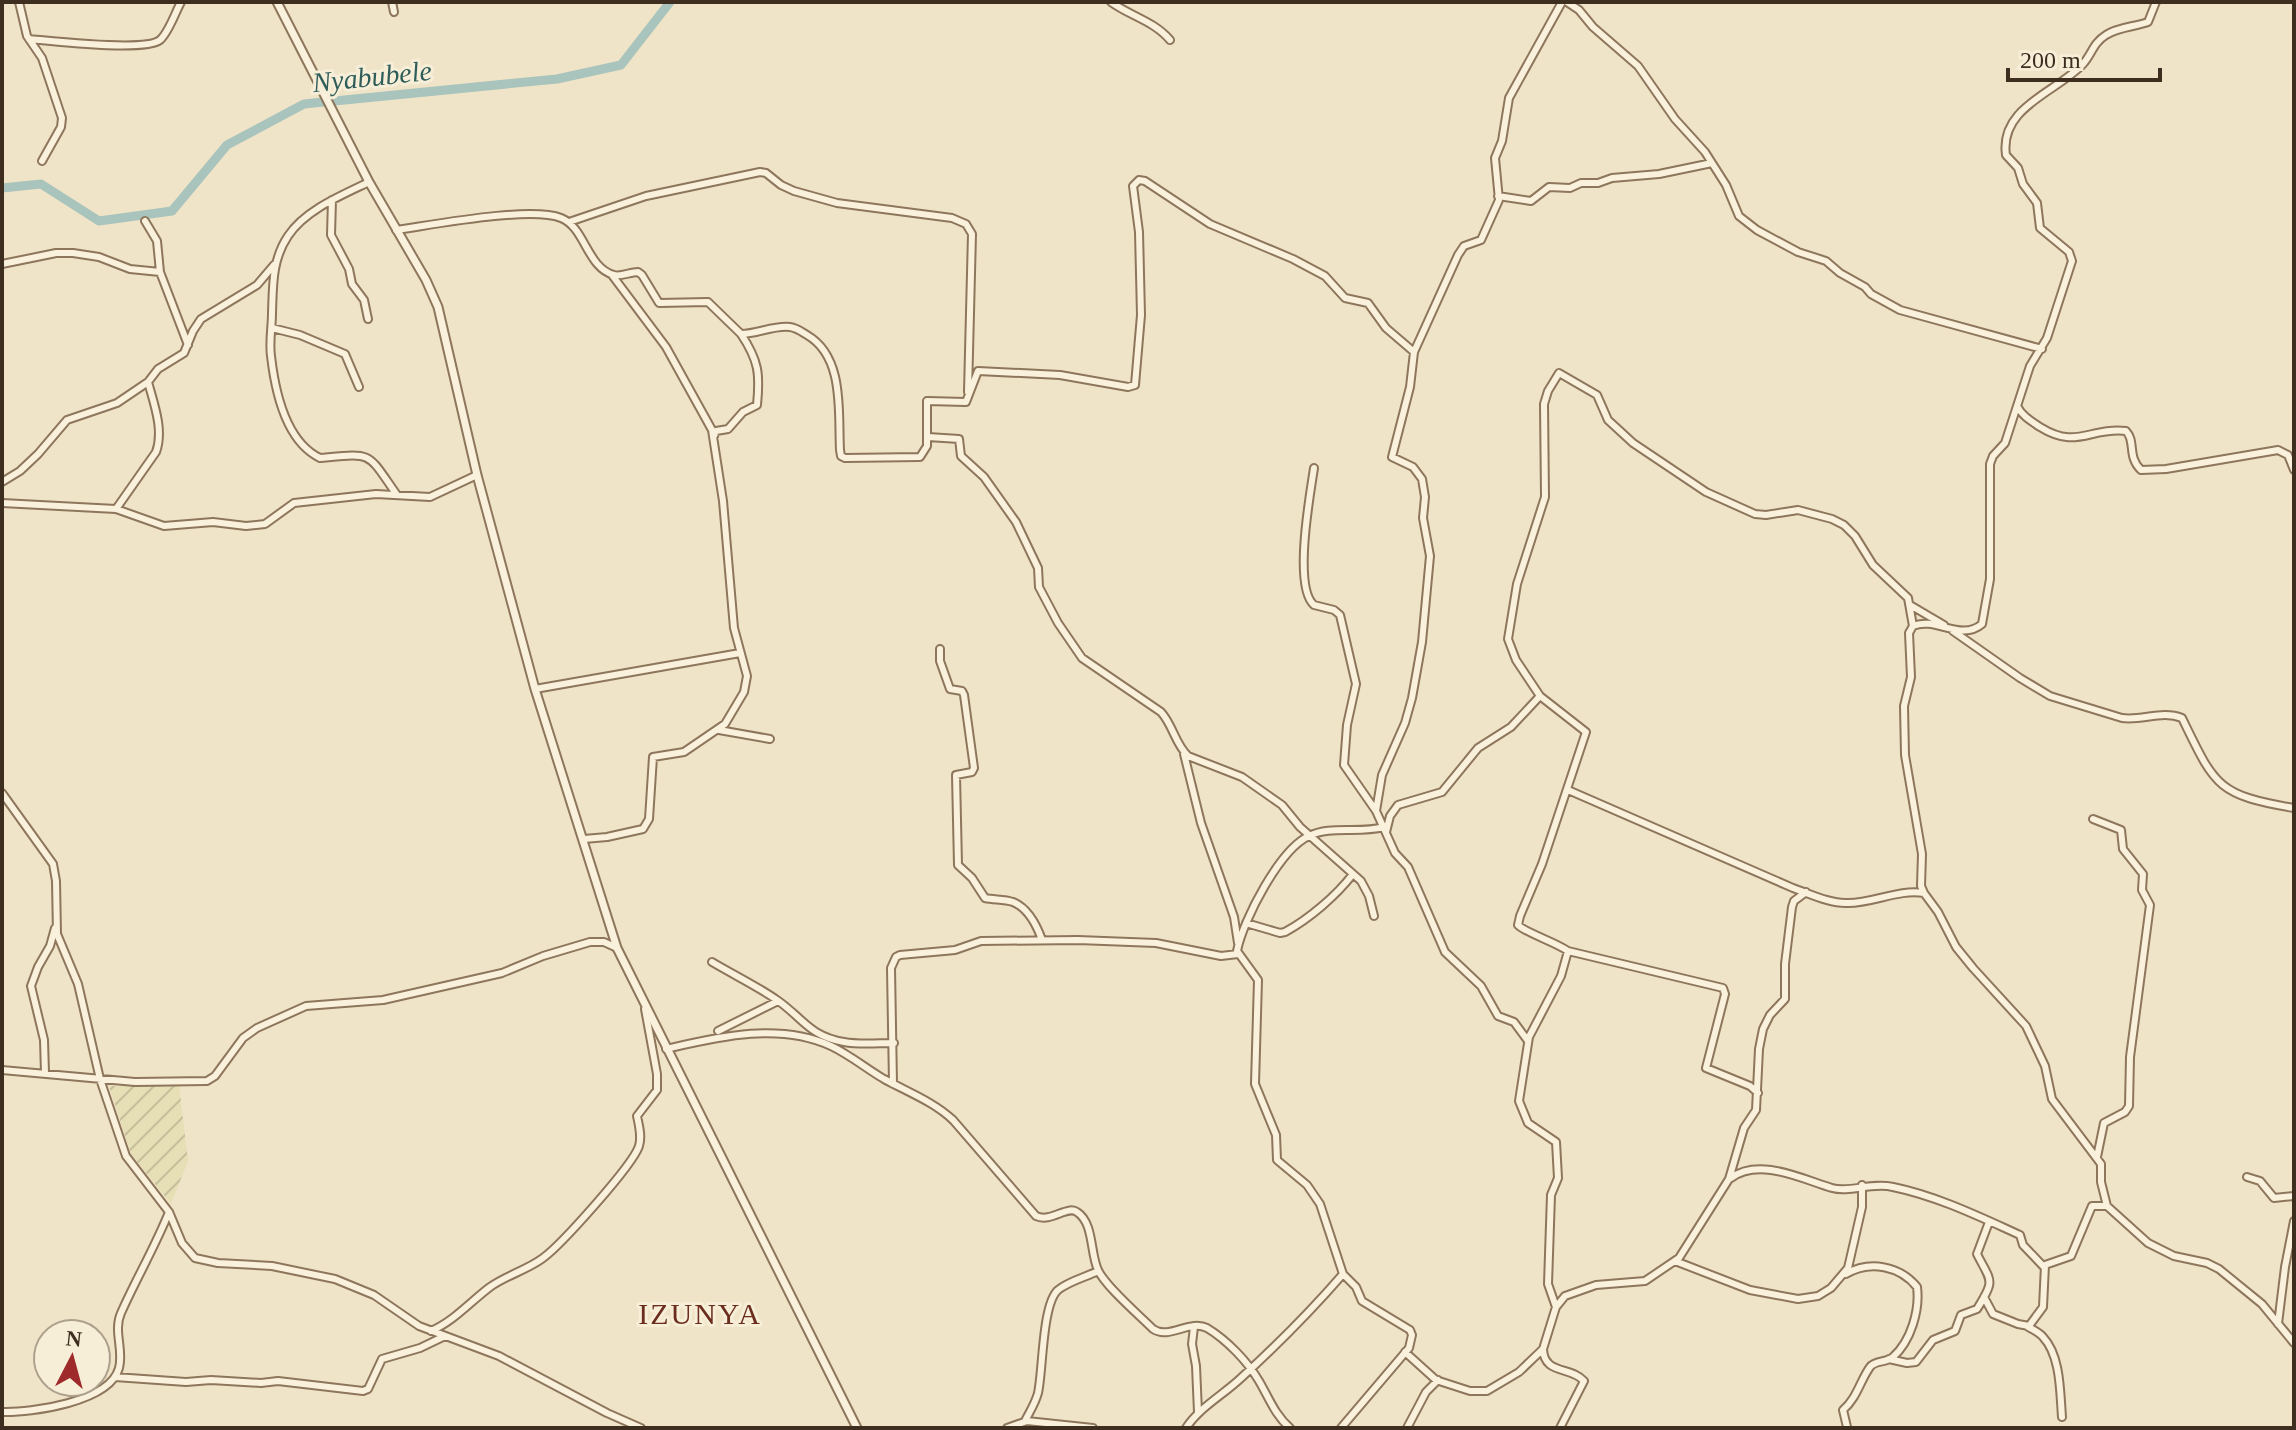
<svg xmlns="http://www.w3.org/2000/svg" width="2296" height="1430" font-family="Georgia,serif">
<defs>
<pattern id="farmland-furrows" width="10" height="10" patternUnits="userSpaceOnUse" patternTransform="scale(2)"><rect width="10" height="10" fill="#e6deb5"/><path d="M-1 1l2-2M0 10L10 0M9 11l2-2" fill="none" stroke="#c6bf9b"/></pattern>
</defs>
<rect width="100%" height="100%" fill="#f0e4c8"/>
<path fill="url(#farmland-furrows)" d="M179 1085 188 1161 171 1204 131 1154 109 1086Z"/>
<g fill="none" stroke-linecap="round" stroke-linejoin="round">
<path stroke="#a9c4bc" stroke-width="9" d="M2 188 41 184 99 221 172 211 227 145 304 104 557 79 621 65 670 2"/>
<defs>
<path id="minor" d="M19 2 27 36 42 58 62 118 61 127 42 161
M392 2 394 12
M1111 2C1130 16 1154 21 1170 40
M1567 2 1579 10 1593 27 1638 66 1675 119 1705 152 1726 185 1739 216 1757 230 1798 252 1826 261 1840 273 1865 287 1871 294 1900 310 2042 349
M2156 2 2148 22C2134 27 2118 27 2106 35 2093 43 2092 54 2083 64 2057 92 1999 107 2006 155L2018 168 2023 184 2037 203 2040 228 2069 252 2072 261 2047 338 2030 366 2017 406C2022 416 2031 421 2040 427 2077 450 2089 427 2126 431 2136 441 2127 457 2141 470L2166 469 2278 450 2288 455 2294 470
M29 39C52 41 145 52 160 40 169 32 175 13 181 2
M369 182C342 195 305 210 288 236 272 260 273 285 272 313 272 327 269 342 271 356 275 391 285 441 320 458 374 453 366 451 397 495
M1498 196 1531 201 1549 187 1570 188 1581 183H1598L1612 178 1659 174 1712 163
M332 200 331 235 349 269 352 284 364 300 368 319
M145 221 157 241 160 272 188 345
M569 222 646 196 760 172 766 173 781 185 794 191 837 203 952 218 966 224 972 234 968 392
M396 230C432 225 530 206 561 218 585 227 587 268 614 275 621 277 630 272 638 272L642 275 659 303 708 302 741 334C757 334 774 325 790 327 797 328 802 332 807 335 845 357 838 413 840 450L841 456 845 458 920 457 927 446V401L966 402 978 371 1060 375 1128 387 1135 385 1141 315 1139 232 1133 186 1139 180 1145 181 1210 224 1293 259 1325 276 1345 298 1368 303 1386 328 1414 352
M2 264 56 253H73L99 257 130 269 160 272
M272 328 300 335 345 354 359 387
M2017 406 2005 443 1993 456 1990 464V579L1982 624C1961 642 1935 616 1913 626L1909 633 1911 677 1904 706 1905 755 1922 854 1921 886 1924 893 1938 912 1956 947 1973 968 2026 1026 2045 1066 2052 1099 2101 1164V1182L2107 1206 2148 1243 2174 1256 2207 1263 2219 1269 2262 1304 2294 1343
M714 436 716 431 728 429 743 412 757 405C760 374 759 361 741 334
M928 437 959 439 961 456 984 477 1016 522 1038 568 1039 587 1058 623 1082 658 1161 712C1173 725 1175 744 1188 756L1242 777 1282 805 1300 827 1361 881 1369 896 1374 916
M1314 468C1310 495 1293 587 1314 605L1334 610 1340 615 1356 684 1347 725 1344 765 1376 811 1395 853 1408 867 1445 952 1481 986 1498 1016 1514 1022 1528 1041
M2 482 20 471 38 454 67 420 117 403 148 382 158 369 184 353 193 331 201 319 257 285 274 265
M2 503 116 509 164 526 213 522 246 526 265 524 294 503 376 494 430 497 477 475
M116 509 156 452C164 430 154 404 148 382
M1910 605 1944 625
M1953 631 2020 678 2050 696 2122 718C2142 721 2162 710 2182 718 2215 786 2217 795 2294 808
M940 649V661L950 689 962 691 964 695 974 768 972 772 956 775 958 865 972 878 985 898C994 900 1004 899 1013 902 1028 908 1037 926 1042 940
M535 689 740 653
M719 730 770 739
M1184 754 1201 823 1234 917 1238 943
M1568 790 1793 888C1810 894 1831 904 1848 903 1874 903 1898 889 1924 893
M2 793 53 864 56 881 57 934 78 984 100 1079 126 1156 169 1212 182 1243 195 1258 218 1263 272 1266 335 1279 374 1295 419 1326 499 1356 607 1413 641 1428
M1376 811 1382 775 1405 723 1412 698 1422 642 1430 556 1423 518 1425 497 1422 479 1413 467 1392 457 1410 387 1414 352 1458 255 1464 246 1481 240 1499 200 1495 158 1502 141 1509 98 1562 2
M2093 819 2121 830 2123 849 2143 874 2142 890 2150 905 2130 1057 2129 1106 2125 1112 2104 1123 2097 1157
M1386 832 1390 816 1398 805 1442 792 1478 748 1511 727 1540 696
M584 839 607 837 643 829 649 819 653 757 684 752 725 724 744 692 747 676 734 628 723 501 712 430 666 347 612 275
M1246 923 1280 933 1285 932C1309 919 1336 896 1353 874
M712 962C734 975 757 986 777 1000 803 1018 809 1036 844 1042 860 1045 878 1043 894 1043
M718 1031 778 1001
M666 1049C718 1037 779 1022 831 1046 850 1055 867 1069 884 1079 908 1092 934 1102 953 1120L1036 1216C1051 1223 1067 1205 1077 1212 1094 1223 1090 1253 1098 1270 1105 1286 1139 1315 1153 1329 1169 1340 1190 1319 1207 1328 1227 1340 1248 1362 1259 1381 1269 1398 1275 1415 1290 1428
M2 1070 135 1082 207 1081 215 1076 243 1038 257 1028 306 1006 383 1000 502 973 543 956 590 942H604L617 948
M45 1073 44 1040 31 986 38 967 50 946 55 928
M893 1084 891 968 896 957 900 955 955 950 981 941 1078 940 1156 943 1221 956 1238 954
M1758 1093 1750 1086 1706 1068 1725 994 1723 988 1568 951C1555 942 1524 932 1518 925L1520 916 1542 864 1586 732 1540 696 1516 660 1508 639 1517 584 1545 497 1544 404 1548 391 1559 373 1597 395 1608 420 1633 443 1706 492 1755 514 1766 515 1798 510 1832 519 1844 525 1855 536 1873 565 1908 598 1913 626
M2247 1177 2260 1181 2274 1198 2294 1196
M1731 1178C1759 1157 1802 1179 1832 1188 1850 1193 1871 1182 1893 1187 1937 1196 1980 1217 2020 1235L2023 1245 2044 1267
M1675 1261 1750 1290 1798 1299 1818 1296 1831 1288 1848 1268 1862 1207V1185
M1846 1274C1870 1260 1900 1266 1917 1287 1920 1310 1911 1341 1893 1357 1886 1363 1875 1360 1870 1367 1860 1381 1857 1398 1843 1410L1847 1427
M1984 1297 1993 1314 2018 1324 2029 1326 2043 1307 2045 1265 2071 1256 2092 1206H2107
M1556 1307 1548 1284 1551 1195 1558 1178 1556 1142 1528 1123 1519 1101 1529 1037 1561 976 1568 951
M2278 1324 2285 1267 2294 1221
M2027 1326C2031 1329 2039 1332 2043 1337 2061 1356 2060 1393 2062 1417
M1194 1327 1192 1344 1196 1366 1198 1412
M431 1331C454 1321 470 1302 490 1287 507 1275 527 1270 543 1258 561 1245 633 1165 639 1146 642 1136 639 1126 637 1116L657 1090V1074L645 1009
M1543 1349C1544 1375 1571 1366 1584 1381L1560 1428
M1405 1352 1436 1380 1470 1391H1487L1519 1372 1543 1349 1556 1307 1565 1296 1596 1285 1645 1281 1679 1258 1729 1179 1744 1128 1756 1110 1759 1049 1763 1029 1770 1015 1785 999V964L1792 907 1794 901 1806 892
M1889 1359 1907 1363 1916 1362 1933 1340 1955 1331 1961 1315 1977 1309C1996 1279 1991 1282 1977 1254L1989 1222
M115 1377 186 1382 211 1380 261 1383 278 1381 363 1391 368 1389 382 1359 420 1348 445 1336
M2 1412C31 1413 110 1402 119 1368 124 1350 113 1331 121 1313 136 1279 155 1247 169 1212
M1025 1421C1030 1411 1035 1404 1038 1393 1043 1371 1042 1304 1058 1290 1069 1281 1086 1277 1098 1271
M1007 1428 1027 1421 1093 1428
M1186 1428C1200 1407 1223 1395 1241 1378 1277 1345 1311 1311 1343 1274
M1341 1428 1409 1348 1412 1335 1410 1330 1362 1301 1356 1287 1343 1274 1320 1204 1307 1185 1277 1160 1276 1135 1255 1084 1258 980 1237 951C1243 920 1280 849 1309 836 1330 825 1360 834 1383 827
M1407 1428 1426 1392 1438 1380"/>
<path id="tertiary" d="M277 2 369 182 426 280 438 307 477 475 535 689 617 948 857 1428"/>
</defs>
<use href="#minor" stroke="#8d765c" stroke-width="10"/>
<use href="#tertiary" stroke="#8d765c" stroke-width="11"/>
<use href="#minor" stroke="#faf1dc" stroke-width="6"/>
<use href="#tertiary" stroke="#faf1dc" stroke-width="7"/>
</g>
<g text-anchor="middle" stroke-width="6" stroke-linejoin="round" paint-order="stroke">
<g font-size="28" font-style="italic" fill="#2f5d5a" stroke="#f7eed8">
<text transform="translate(372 76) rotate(-6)" y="10">Nyabubele</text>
</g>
<g font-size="30" letter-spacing="2" fill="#6b2e1e" stroke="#f7eed8">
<text x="700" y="1324">IZUNYA</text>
</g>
</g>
<rect width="2296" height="1430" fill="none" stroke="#3d2e20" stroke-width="8"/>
<g transform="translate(72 1358) rotate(6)"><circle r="38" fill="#f7eed8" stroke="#ada18e" stroke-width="2"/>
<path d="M0-6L14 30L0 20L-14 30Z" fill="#9e2a2b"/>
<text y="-12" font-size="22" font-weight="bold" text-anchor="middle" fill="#3d2e20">N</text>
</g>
<path d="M2008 68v12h152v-12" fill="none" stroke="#3d2e20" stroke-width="4"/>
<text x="2020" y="68" font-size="24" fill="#3d2e20" stroke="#f7eed8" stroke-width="6" paint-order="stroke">200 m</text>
</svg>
